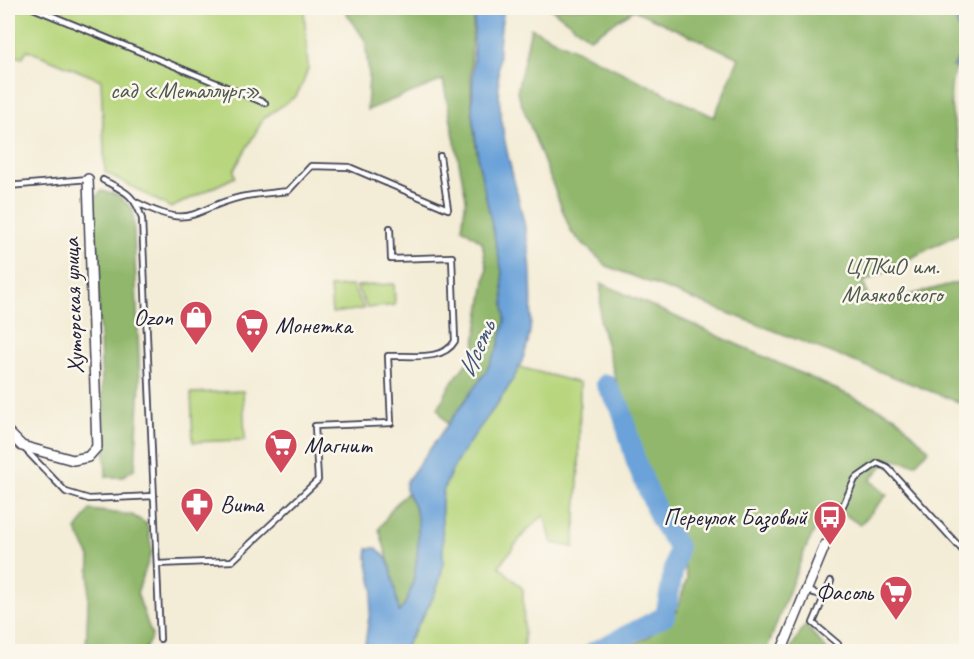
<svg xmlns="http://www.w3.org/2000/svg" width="974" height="659" font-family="Caveat,sans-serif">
<rect width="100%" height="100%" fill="#fbf7ec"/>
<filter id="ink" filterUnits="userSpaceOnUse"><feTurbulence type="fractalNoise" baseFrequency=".0167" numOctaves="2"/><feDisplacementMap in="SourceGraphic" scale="12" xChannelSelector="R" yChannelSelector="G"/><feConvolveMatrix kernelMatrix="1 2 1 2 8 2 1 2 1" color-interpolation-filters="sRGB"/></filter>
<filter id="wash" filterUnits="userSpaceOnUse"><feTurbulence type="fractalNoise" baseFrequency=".008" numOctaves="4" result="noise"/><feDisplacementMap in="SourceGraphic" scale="24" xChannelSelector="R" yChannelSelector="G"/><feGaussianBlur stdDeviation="1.35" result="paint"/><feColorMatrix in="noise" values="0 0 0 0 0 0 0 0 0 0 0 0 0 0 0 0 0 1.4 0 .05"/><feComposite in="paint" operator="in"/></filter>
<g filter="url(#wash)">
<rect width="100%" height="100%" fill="#f3ecd6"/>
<path fill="#b7d67d" stroke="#6c7c5c" stroke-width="1.5" d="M8 8H304L308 68 303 83 296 96 264 118 234 170 235 177 171 208 105 172 101 80 27 50 22 58 14 55 16 45 8 42Z
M394 284 395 305 367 308 356 286Z
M352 286 364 309 332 313 330 287Z
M519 367 580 383 579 466 574 547 552 543 544 515 526 531 499 566 523 589 524 645 520 651 403 652C416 626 438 598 442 569 446 545 438 511 443 491 452 455 499 402 519 367Z
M243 391 245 440 193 442 191 393Z"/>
<path fill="#91b76c" stroke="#5a6c54" stroke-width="1.5" d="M343 8H475C469 60 469 116 480 167 489 211 510 277 505 321 501 359 471 395 448 425L438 409 450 385 473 355 487 269 482 242 462 228 466 198 443 80 367 110 369 76 365 40Z
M550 8H952L965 48C934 101 962 128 966 183 968 198 966 214 966 230L864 282 870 306 966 280V405L607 266 571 232 517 92 531 28 714 117 739 58 634 10 590 38Z
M102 191 117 195 133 209 140 383 135 468 122 477H106L94 198Z
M601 283 895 416 929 450 915 464 889 459 870 480 887 495 860 525 828 503 804 552 766 651H621L648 637 676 612 687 579 679 533 651 504 639 454 635 424 617 384 600 322Z
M407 493C409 497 412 501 414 506 424 527 416 596 399 612L391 569 379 529 393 507Z
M90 510 132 515 147 524 152 551 137 593 152 636 144 651H86L90 557 76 530Z
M805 625 828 651H789Z"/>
<path fill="#6aa2d9" stroke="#46628a" stroke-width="1.5" d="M475 8H504C495 55 497 109 508 156 517 195 530 236 531 276 532 301 533 329 525 353 508 403 462 439 444 489 438 505 446 547 442 570 437 599 416 625 403 651H364L373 590 367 557 368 548H377L386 558 391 569 399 612C417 594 422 532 415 508 412 499 404 493 406 482L485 373 498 347 505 321 502 272 479 165 472 112Z
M952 8H966V70L953 67 965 48Z"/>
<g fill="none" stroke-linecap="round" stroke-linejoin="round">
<path stroke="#6aa2d9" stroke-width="20" d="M593 652 665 616 678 547 661 521 636 462 621 409 606 384"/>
</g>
</g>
<g filter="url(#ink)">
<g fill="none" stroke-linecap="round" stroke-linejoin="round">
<defs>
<path id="lane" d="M33 8 265 103
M103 180C124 191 135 194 142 219L160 639
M8 186 88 179
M138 203C195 231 190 209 241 197 256 194 273 193 288 191L311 166 349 167 448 209 440 156
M24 448 66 492 89 499 154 496
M825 545 855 479 878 463 887 467 966 554
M157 564 232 561 318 480 315 426 391 423 388 356C410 355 443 362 455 341L452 257 391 259 390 228
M831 581 813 623 838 644
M807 591 824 596"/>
<path id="street" d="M8 432 22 446 73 460 88 457 97 447 88 179
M781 652 825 545"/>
</defs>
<use href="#lane" stroke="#414052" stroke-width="8"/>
<use href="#street" stroke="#414052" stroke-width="12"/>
<use href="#lane" stroke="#fff" stroke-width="4.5"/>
<use href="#street" stroke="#fff" stroke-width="9"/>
</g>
</g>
<defs>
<symbol id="shop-pin" viewBox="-11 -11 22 30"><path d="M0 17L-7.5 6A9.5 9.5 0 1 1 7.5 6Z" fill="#d1495b" stroke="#fbf7ec"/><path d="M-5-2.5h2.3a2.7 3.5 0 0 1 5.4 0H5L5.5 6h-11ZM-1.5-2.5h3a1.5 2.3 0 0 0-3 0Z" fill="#fff"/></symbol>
<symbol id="supermarket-pin" viewBox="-11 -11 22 30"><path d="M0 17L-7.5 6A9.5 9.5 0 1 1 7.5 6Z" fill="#d1495b" stroke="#fbf7ec"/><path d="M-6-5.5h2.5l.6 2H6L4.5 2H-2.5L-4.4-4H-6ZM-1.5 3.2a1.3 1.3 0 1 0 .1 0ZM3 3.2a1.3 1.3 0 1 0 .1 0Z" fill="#fff"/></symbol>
<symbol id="pharmacy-pin" viewBox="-11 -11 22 30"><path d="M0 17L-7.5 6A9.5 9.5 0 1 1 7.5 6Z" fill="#d1495b" stroke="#fbf7ec"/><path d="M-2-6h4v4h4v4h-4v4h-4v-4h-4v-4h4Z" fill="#fff"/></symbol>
<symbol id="bus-pin" viewBox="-11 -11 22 30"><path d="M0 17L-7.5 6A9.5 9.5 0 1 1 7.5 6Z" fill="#d1495b" stroke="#fbf7ec"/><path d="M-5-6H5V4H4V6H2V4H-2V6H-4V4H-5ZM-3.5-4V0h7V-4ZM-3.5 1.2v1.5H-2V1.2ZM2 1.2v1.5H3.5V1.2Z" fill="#fff"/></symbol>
</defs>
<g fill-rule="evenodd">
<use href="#shop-pin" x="177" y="298" width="38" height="52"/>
<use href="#supermarket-pin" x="233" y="306" width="38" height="52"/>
<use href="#supermarket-pin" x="262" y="426" width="38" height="52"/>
<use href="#pharmacy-pin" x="178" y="485" width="38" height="52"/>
<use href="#bus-pin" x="811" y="498" width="38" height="52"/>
<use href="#supermarket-pin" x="877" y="573" width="38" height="52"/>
</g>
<g text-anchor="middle" stroke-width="5" stroke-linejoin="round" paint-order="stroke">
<g font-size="24" fill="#4f584f" stroke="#fbf7ec">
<text x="185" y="98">сад «Металлург»</text>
<text x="892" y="274">ЦПКиО им.<tspan x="892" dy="28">Маяковского</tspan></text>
</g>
<g font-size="24" fill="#22223b" stroke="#fbf7ec">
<text transform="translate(73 306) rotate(-92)" y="8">Хуторская улица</text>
</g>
<g font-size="24" fill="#22223b" stroke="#fbf7ec" text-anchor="end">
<text x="173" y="325">Ozon</text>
<text x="275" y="333" text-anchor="start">Монетка</text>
<text x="304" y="453" text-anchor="start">Магнит</text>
<text x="220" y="512" text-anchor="start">Вита</text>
<text x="807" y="525">Переулок Базовый</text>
<text x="873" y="600">Фасоль</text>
</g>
<g font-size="26" font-style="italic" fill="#3f557a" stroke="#fbf7ec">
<text transform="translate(476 349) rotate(-67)" y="9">Исеть</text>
</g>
</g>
<rect width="974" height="659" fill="none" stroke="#fbf7ec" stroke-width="30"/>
</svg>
